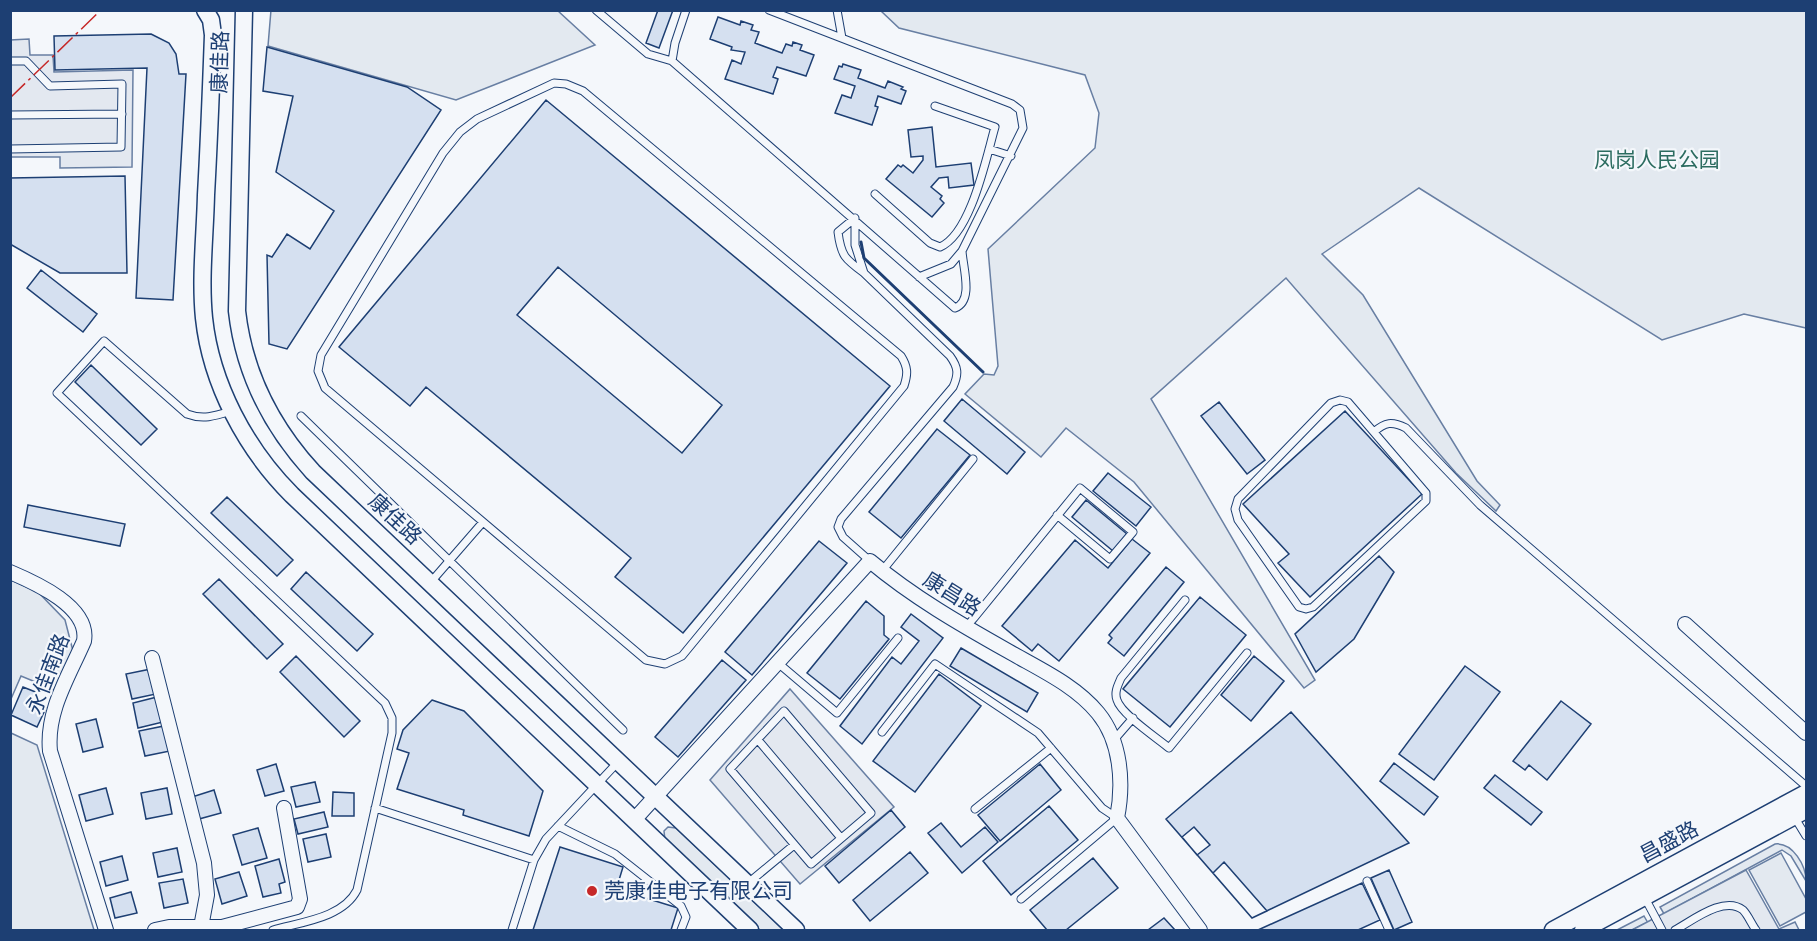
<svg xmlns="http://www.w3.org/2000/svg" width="1817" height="941" font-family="Poppins,'Noto Sans SC',sans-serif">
<rect width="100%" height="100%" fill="#f4f7fb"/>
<path fill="#e3e9f0" stroke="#687fa3" stroke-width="1.5" d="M271 10 558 11 595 45 456 100 268 46Z
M881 11H1806V328L1744 314 1662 340 1419 188 1322 254 1363 295 1477 481 1500 505 1496 511 1456 473 1286 278 1151 399 1315 680 1304 688 1134 482 1066 428 1041 457 965 394 984 374 994 375 998 366 988 249 1095 148 1099 113 1085 75 899 28Z
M11 580 38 592 65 620 73 651 55 690 21 676 11 699Z
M11 733 37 745 94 930H11Z
M668 827 676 828 784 930H760L665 840 664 831Z
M1775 844C1793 842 1806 866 1806 881L1791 856 1782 850 1669 911 1667 919 1660 907Z
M1781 853 1806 899V912L1780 926 1749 870Z
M1644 916 1652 930H1647L1644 924 1632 930H1617Z"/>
<path fill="#e3e8f0" stroke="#687fa3" stroke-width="1.5" d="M29 39 30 55H53L54 72 133 70 132 167 60 168V157H11L10 40Z
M790 689 894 807 800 884 710 780Z
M1746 870 1779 929 1795 922 1799 930H1632Z"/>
<path fill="#d5e0f0" stroke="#1d3f73" stroke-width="1.5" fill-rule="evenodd" d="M658 10H673L659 48 646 43Z
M718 17 740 25 741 21 753 25 751 30 759 32 755 43 782 53 786 44 792 46 793 42 802 45 800 50 814 55 806 76 777 67 773 77 778 79 773 94 725 79 732 60 741 64 745 52 731 50 732 47 710 39Z
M151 34 169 43 176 54 179 74H186L173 300 136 298 147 68 55 70 54 36Z
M267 47 407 87 441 110 287 349 269 344 267 255 272 257 287 234 310 249 334 211 276 172 293 96 263 91Z
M843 64 861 70 858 78 885 88 888 81 903 87 901 89 906 91 901 104 878 96 875 106 878 107 872 125 835 113 842 95 851 98 855 86 834 79 839 66 842 67Z
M546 100 890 386 683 633 615 577 631 558 426 387 410 406 339 347ZM558 267 722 405 682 453 517 315Z
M932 127 936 167 971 163 974 185 949 188 948 177 939 178 931 187 942 196 940 199 944 203 932 217 886 179 898 165 901 167 903 165 913 173 923 160V156L911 157 908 130Z
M125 176 127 273H60L10 244V178Z
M41 270 97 314 83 332 27 288Z
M91 365 157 429 141 445 75 382Z
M962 399 1025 452 1007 474 944 421Z
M1219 402 1265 460 1247 474 1201 416Z
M1345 411 1422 494 1310 597 1278 563 1289 554 1243 504Z
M937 429 970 455 901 538 869 512Z
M1108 473 1151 507 1136 526 1093 491Z
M227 497 293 560 277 576 211 513Z
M1086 500 1127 534 1113 551 1072 517Z
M28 505 125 524 120 546 24 527Z
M1132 539 1150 553 1059 661 1038 644 1032 651 1002 626 1075 540 1108 568Z
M819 541 847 563 752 675 725 652Z
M1379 556 1394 572 1354 639 1316 672 1295 634Z
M1166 567 1184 582 1124 656 1108 643 1112 638 1109 635Z
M306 572 373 634 357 651 291 589Z
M219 579 283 644 267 659 203 594Z
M1200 597 1246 635 1170 727 1123 689Z
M866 601 884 616V635L889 639 840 699 807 673Z
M911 614 943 638 862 744 840 726 892 657 901 664 919 641 901 627Z
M961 648 1038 693 1027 712 950 666Z
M296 656 360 721 344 737 280 672Z
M1254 656 1284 681 1251 721 1221 695Z
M722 660 746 680 678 757 655 737Z
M1465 666 1500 692 1434 780 1399 754Z
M151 669 156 694 132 699 126 674Z
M939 674 981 706 915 792 873 761Z
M23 687 38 693 34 703 46 708 37 727 11 715Z
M157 697 163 722 138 728 133 703Z
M432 700 464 711 543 791 529 836 463 815 464 810 397 789 409 753 397 749 403 730Z
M1561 701 1591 724 1547 780 1529 765 1525 770 1513 761Z
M1291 712 1409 843 1252 918 1166 819Z
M96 719 103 747 83 752 76 724Z
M164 726 170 751 145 756 139 731Z
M1394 763 1438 797 1424 815 1380 781Z
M276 764 284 791 265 796 257 770Z
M1040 764 1061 790 1000 841 978 815Z
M1495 775 1542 812 1531 825 1484 788Z
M315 782 320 802 296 807 291 787Z
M106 788 113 814 86 821 79 795Z
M167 788 172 814 146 819 141 793Z
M214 790 221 813 199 819 192 797Z
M333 792 354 793V816H332Z
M1049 806 1078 840 1011 895 983 861Z
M891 810 905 827 839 883 825 866Z
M324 812 328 827 298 834 294 819Z
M941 823 961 847 985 827 998 842 962 873 928 833Z
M1194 827 1210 845 1197 855 1182 837Z
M258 828 267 858 242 865 233 835Z
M326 834 331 857 308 862 303 839Z
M560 847 623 867 619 880 639 887 636 895 678 908 671 930H533Z
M177 848 182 872 158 877 153 853Z
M910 852 928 873 870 921 853 900Z
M122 856 128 880 106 886 100 862Z
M1093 858 1118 888 1066 930H1047L1030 910Z
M279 859 285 882 279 884 281 893 263 897 255 866Z
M1224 862 1267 911 1252 918 1213 873Z
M1389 870 1412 922 1394 930 1371 878Z
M239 872 247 896 222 904 215 879Z
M183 879 188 903 164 908 159 883Z
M1362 883 1380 920 1358 930H1258Z
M131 892 137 913 115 918 110 898Z
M1164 918 1175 930H1148Z"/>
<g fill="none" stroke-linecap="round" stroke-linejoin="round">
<defs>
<path id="service" d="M596 10 648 54 672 61
M686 10 675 43 672 61 955 308C974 301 963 268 962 251
M769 10 1012 104 1020 110 1023 128 962 251 951 264 919 277
M837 10 842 38
M10 61H26L50 86 122 84 121 147 10 149
M554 83 566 84 583 91 901 356C908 367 908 374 904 386L682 656 665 664 646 660 325 388 318 371 321 355 443 153 460 132 477 119Z
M10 115 122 114
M989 149 1011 156
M875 194 930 243 940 247C971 234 986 158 995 127L935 106
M855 218V245L864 273C845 259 841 256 838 232Z
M864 273 950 356C958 367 959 374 953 387L841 519 838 527 843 537 870 561
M1340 400 1348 402 1426 493V501L1313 607 1306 609 1299 607 1238 520 1235 509 1238 499 1331 403Z
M231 411C215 416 203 420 187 414L104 341 57 393 385 703 392 718V733L357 890C343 918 301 922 273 930
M301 416 623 730
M1374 432C1385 422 1392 421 1406 428L1480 505 1806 786
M882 571 973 459
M430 583 483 522
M1185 600 1121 678C1118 685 1114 692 1117 700 1121 714 1157 738 1169 748L1247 653
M966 627 974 618 1080 488 1133 532 1110 559 1057 515
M778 663 837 713 898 638
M784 711 871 813 811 864 730 769Z
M882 732 935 664 1038 733 1102 808 1117 818 1021 899
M758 740 841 838
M1113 741 1133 718
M375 808 534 860
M975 809 1051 748
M1795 818 1806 836
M558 826 615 854 681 906 686 917 681 930
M1367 881 1389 930
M747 884 794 845
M1645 898 1662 930
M512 930 534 860 546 839 618 762
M1675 930C1692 921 1724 895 1743 910 1748 915 1752 925 1756 930"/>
<path id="minor" d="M10 572C36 583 90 607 84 641 69 676 46 711 50 751L106 930
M1685 624 1806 733
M152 658 204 863 207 895 201 927
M634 820 870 561C913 597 960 624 1008 651 1039 669 1075 685 1098 713 1121 741 1124 783 1117 818L1200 930
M155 930 169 927H222L297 907 300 899 284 808"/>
<path id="tertiary" d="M205 10 211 20 213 35C211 89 209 142 206 195 205 236 200 278 204 318 211 384 246 449 292 495L750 930
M244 10 237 311C244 373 271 426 313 472L796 930
M1553 930 1806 793
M1583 930 1806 810"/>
</defs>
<use href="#service" stroke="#1d3f73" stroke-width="9"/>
<use href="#minor" stroke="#1d3f73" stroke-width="16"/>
<use href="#tertiary" stroke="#1d3f73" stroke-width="19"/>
<use href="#service" stroke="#f4f7fb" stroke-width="7"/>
<use href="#minor" stroke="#f4f7fb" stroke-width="14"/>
<use href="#tertiary" stroke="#f4f7fb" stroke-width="16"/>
<path stroke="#1d3f73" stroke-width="3" d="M861 242 864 258 983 372"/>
<path stroke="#c62828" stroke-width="1.5" stroke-dasharray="21 4.5 3 4.5" stroke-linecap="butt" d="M10 12 12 10
M10 98 101 10"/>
</g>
<circle fill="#c62828" stroke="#f4f7fb" stroke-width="2" cx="592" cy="891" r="6"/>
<g text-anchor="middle" stroke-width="4.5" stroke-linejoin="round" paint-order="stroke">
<g font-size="21" fill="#1d3f73" stroke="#f4f7fb">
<text transform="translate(220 62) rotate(-88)" y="7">康佳路</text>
<text transform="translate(395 519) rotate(43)" y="7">康佳路</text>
<text transform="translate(952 594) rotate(32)" y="7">康昌路</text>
<text transform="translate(48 674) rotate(-69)" y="7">永佳南路</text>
<text transform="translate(1669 842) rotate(-28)" y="7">昌盛路</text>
</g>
<g font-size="21" fill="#2c6c60" stroke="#f4f7fb">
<text x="1657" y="167">凤岗人民公园</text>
</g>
<g font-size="21" fill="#1d3f73" stroke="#f4f7fb" text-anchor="start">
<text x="604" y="898">莞康佳电子有限公司</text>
</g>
</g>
<rect width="1817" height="941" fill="none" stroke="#1d3f73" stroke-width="24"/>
</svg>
